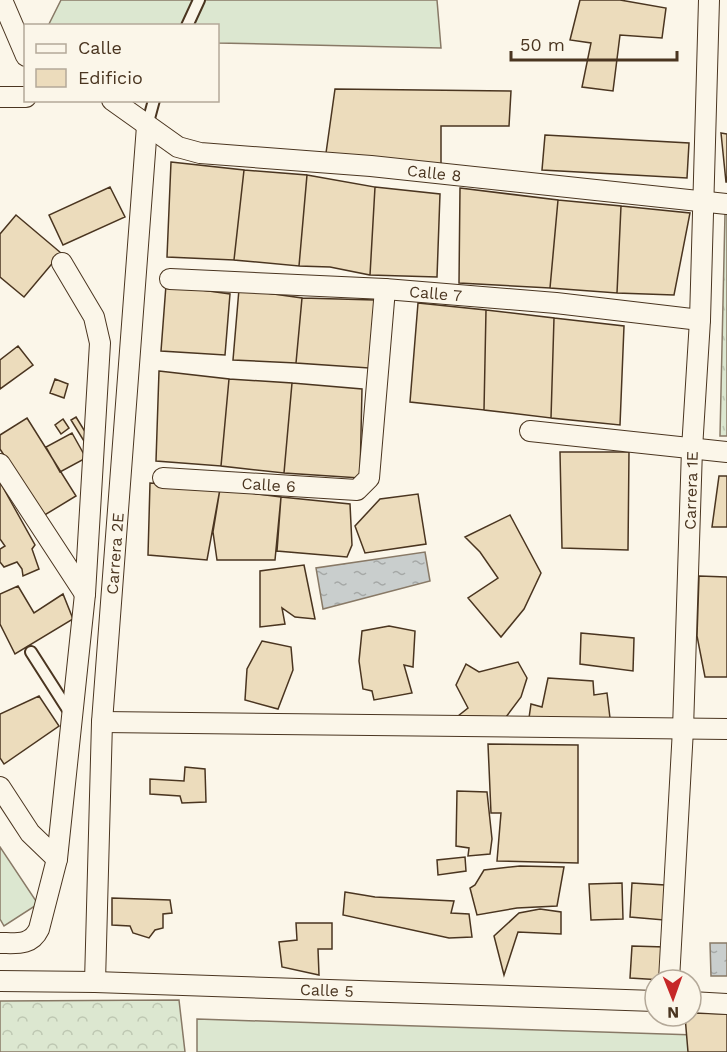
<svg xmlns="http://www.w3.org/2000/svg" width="727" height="1052" font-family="'Work Sans',sans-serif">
<defs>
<pattern id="forest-crowns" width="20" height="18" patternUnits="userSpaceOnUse" patternTransform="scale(1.5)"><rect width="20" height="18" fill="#dce7d0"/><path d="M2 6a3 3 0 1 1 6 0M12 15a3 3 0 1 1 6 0" fill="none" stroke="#bec7b2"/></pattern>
<pattern id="park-tufts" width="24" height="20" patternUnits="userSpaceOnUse" patternTransform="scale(1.5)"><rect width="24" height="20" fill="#dce7d0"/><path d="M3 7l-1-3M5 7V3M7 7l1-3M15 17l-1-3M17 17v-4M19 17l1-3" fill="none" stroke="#bec7b2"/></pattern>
<pattern id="water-ripples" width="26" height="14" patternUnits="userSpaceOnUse" patternTransform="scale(1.5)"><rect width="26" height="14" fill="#c9cecd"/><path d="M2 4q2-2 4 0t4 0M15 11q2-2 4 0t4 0" fill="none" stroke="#a5a8a6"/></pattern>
</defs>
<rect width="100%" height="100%" fill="#fbf6e9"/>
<path fill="#dce7d0" stroke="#887966" stroke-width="1.5" d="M61 0H437L441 48 218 43V26H48Z
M0 847 38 904 4 926 0 919Z
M197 1019 727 1036V1052H197Z"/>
<path fill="url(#forest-crowns)" stroke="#887966" stroke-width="1.5" d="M179 1000 185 1052H0V1001Z"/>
<path fill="url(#park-tufts)" stroke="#887966" stroke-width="1.5" d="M725 213H727V436H720Z"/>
<path fill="url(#water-ripples)" stroke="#887966" stroke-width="1.5" d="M425 552 430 581 323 609 316 568Z
M710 943H727V976H711Z"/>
<path fill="#ecdcbc" stroke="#4a3520" stroke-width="1.5" d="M580 0H620L666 8 662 38 620 35 613 91 582 87 591 43 570 40Z
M335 89 511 91 509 126H441V164L326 153Z
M721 133 727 134V182H726Z
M545 135 689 143 687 178 542 170Z
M171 162 244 170 234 260 167 257Z
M244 170 307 175 299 266 234 260Z
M307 175 375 187 370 275 330 267 299 266Z
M110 187 125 217 63 245 49 215Z
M375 187 440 194 437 277 370 275Z
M460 188 558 200 550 288 459 283Z
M558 200 621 206 617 293 550 288Z
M621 206 690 213 674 295 617 293Z
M16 215 61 253 24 297 0 277V234Z
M166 285 230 294 225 355 161 351Z
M239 289 302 298 296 363 233 360Z
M302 298 375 300 369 368 296 363Z
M418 303 486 310 484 410 410 402Z
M486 310 554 318 551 418 484 410Z
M554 318 624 326 620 425 551 418Z
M18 346 33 365 0 389V360Z
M159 371 229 379 221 466 156 461Z
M55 379 68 384 64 398 50 393Z
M229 379 292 383 284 473 221 466Z
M292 383 362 389 360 478 284 473Z
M76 417 92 443 87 446 71 420Z
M27 418 76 496 43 516 0 449V435Z
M63 419 69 428 61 434 55 425Z
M72 433 86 458 60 472 46 447Z
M560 452H629L628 550 562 548Z
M719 476H727V527H712Z
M0 482 35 545 32 549 39 569 23 576 22 569 17 562 4 567 0 562V549L5 546 0 539Z
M150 483 220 489 207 560 148 555Z
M220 489 281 497 275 560H217L213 532Z
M418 494 426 544 365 553 355 526 380 499Z
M281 497 350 504 352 545 347 557 277 551Z
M510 515 541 573 524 609 501 637 468 598 498 578 480 552 465 537Z
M304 565 315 619 295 617 282 608 285 624 260 627V571Z
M699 576 727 577V677H705L697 636Z
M18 586 34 613 63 594 73 619 15 654 0 624V594Z
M389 626 415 631 413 667 404 665 412 693 374 700 372 691 363 689 359 661 362 631Z
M581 633 634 638 633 671 580 664Z
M262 641 291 647 293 670 278 709 245 700 247 669Z
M518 662 527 678 521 697 506 717 458 716 468 708 456 685 466 664 479 672Z
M548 678 593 681 594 695 607 693 610 718H529L531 704 542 707Z
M39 696 59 726 4 764 0 758V714Z
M488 744 578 745V863L497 861 501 813H491Z
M185 767 205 769 206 802 182 803 180 796 150 794V779L184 781Z
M457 791 487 792 492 839 490 854 468 856 469 848 456 846Z
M465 857 466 871 438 875 437 860Z
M520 866 564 867 557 906 517 908 477 915 470 888 475 885 484 870Z
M622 883 623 919 591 920 589 884Z
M632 883 665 885 664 920 630 917Z
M345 892 375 897 454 901 451 913 469 914 472 937 449 938 343 915Z
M112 898 170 900 172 913 163 914V928L155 930 149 938 133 933 130 926 112 925Z
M540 909 561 912V934L518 932 504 975 494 936 519 913Z
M296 923H332V949H318L319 975 282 967 279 942 297 940Z
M632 946 665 947 662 980 630 978Z
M691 1013 727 1014V1052H688L685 1016H691Z"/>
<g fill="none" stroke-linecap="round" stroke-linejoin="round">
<defs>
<path id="lane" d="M187 26 199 0
M147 126 154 100
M31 652 70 713"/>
<g id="street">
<path d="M2 0 26 56"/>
<path d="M0 97H26"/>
<path id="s1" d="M112 100 178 147 200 153 371 166 727 204"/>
<path id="s2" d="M170 279 385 289 556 303 700 320"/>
<path d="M530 431 727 452"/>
<path d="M0 464 85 594"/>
<path id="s3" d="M163 478 357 490 369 478 385 289"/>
<path d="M102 722 727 729"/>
<path d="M0 787 30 833 57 859"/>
<path d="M0 943C16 943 31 946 39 929L57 859 85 594 100 343 94 317 62 263"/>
<path id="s4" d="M669 980 683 729 692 449 700 320 709 0"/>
<path id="s5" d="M0 981 95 982 655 1001"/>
<path id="s6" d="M95 982 102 722 147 126"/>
<path d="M691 1002 727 1004"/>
</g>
</defs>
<use href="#lane" stroke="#4a3520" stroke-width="14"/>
<use href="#street" stroke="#4a3520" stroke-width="22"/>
<use href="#lane" stroke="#fbf6e9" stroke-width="10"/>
<use href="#street" stroke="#fbf6e9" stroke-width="20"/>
</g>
<g text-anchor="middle" stroke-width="4.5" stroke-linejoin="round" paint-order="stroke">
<g font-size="16" fill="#4a3520" stroke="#fbf6e9">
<text dy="6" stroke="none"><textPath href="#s1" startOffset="339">Calle 8</textPath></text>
<text dy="6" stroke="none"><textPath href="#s2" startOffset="266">Calle 7</textPath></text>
<text dy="6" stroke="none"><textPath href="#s3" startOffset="106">Calle 6</textPath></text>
<text dy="6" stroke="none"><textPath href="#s4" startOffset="490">Carrera 1E</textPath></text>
<text dy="6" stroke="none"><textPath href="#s6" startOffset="429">Carrera 2E</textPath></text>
<text dy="6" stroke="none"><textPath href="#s5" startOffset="327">Calle 5</textPath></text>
</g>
</g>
<rect x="24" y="24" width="195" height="78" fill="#fbf6e9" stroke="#b4a999" stroke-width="1.5"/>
<rect x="36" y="44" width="30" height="9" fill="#fbf6e9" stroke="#b4a999" stroke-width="1.5"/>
<text x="78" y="54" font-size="18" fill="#4a3520">Calle</text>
<rect x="36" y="69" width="30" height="18" fill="#ecdcbc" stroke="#b4a999" stroke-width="1.5"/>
<text x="78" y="84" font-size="18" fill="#4a3520">Edificio</text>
<g transform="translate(673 998) rotate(179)"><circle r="28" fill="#fbf6e9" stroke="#b4a999" stroke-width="1.5"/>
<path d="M0-4.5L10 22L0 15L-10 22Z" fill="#c62828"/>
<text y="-9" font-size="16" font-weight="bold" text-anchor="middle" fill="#4a3520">N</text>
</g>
<path d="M511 51v9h166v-9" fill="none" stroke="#4a3520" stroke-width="3"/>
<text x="520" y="51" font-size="18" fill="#4a3520" stroke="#fbf6e9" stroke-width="4.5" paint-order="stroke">50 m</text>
</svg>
